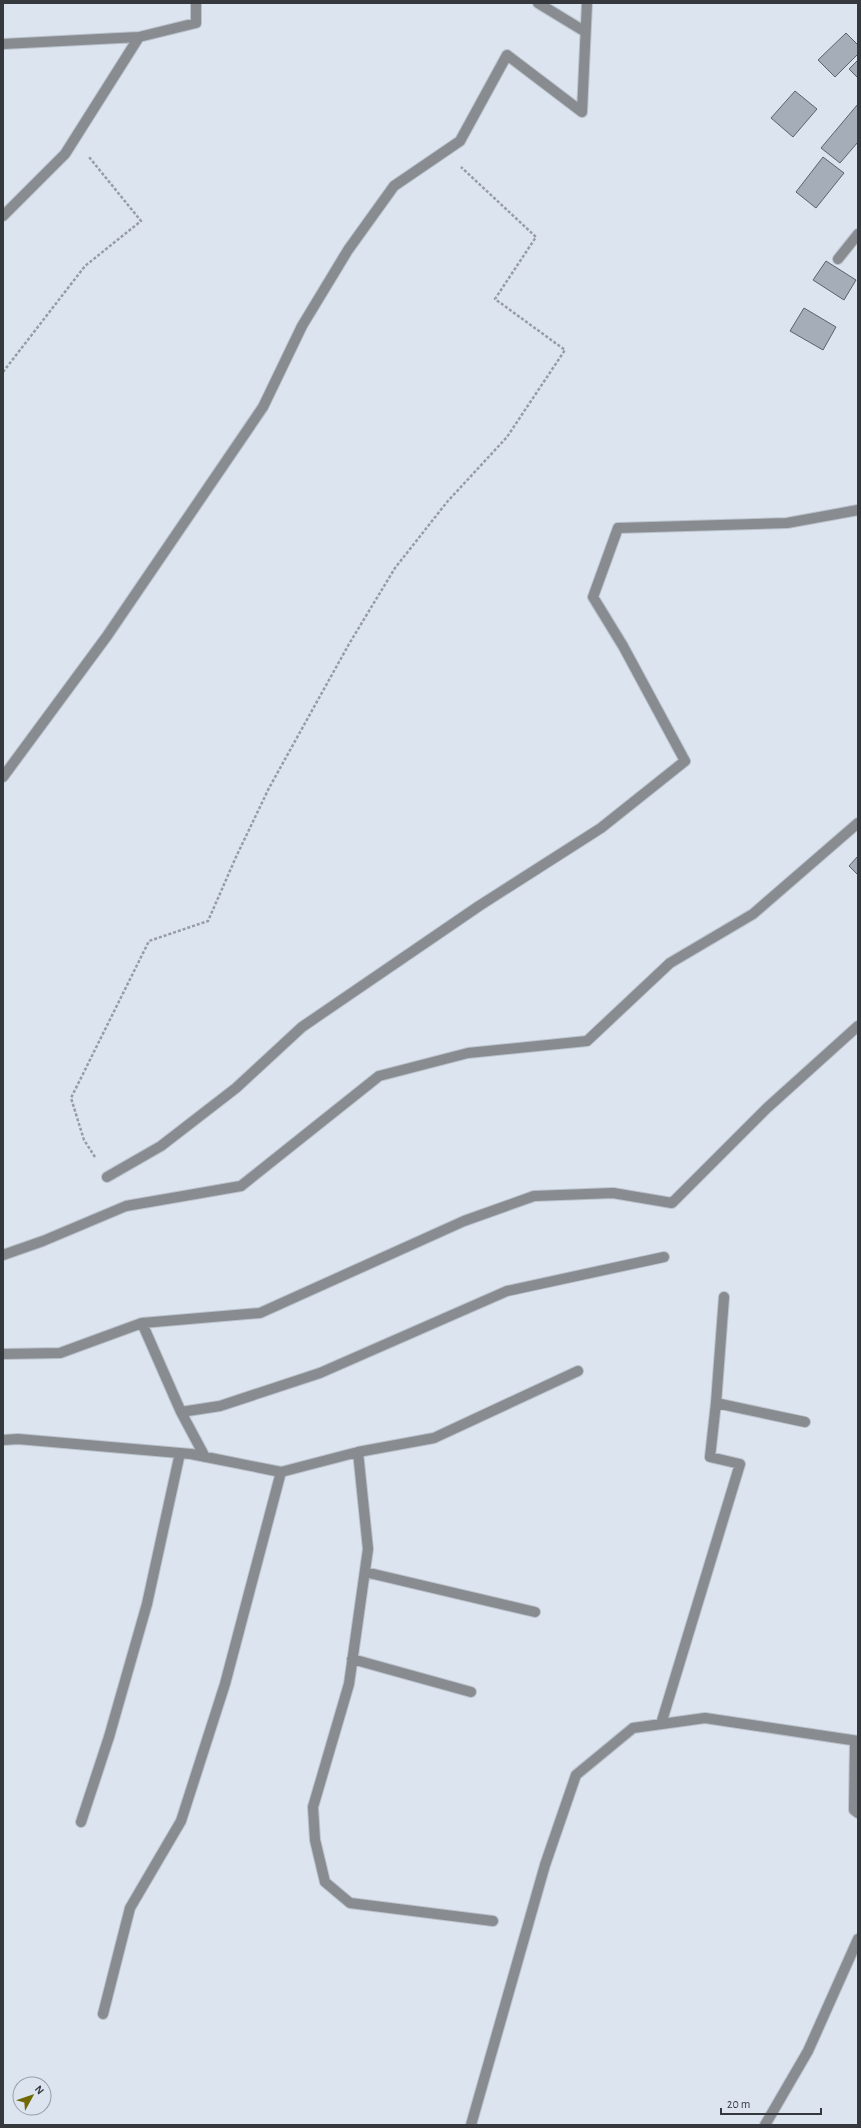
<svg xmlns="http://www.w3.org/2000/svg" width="861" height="2128" font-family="'Alegreya Sans',sans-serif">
<rect width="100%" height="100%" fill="#dbe4ef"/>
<path fill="#a5adb8" stroke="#5b626c" d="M846 33 858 45V54L835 77 818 60Z
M858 60V78L849 69Z
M795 91 817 109 793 137 771 118Z
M858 104V142L840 163 821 148Z
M823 157 844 173 816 208 796 192Z
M826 261 856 280 844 300 813 280Z
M804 308 836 327 823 350 790 331Z
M858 856V875L849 866Z"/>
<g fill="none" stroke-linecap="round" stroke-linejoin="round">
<defs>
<path id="minor" d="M538 3 584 31
M3 44 139 37 196 23V3
M582 112 587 3
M3 216 65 154 139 37
M838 259 858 234
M3 777 107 636 263 407 302 326 348 250 394 186 460 141 507 55 582 112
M107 1177 161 1146 236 1088 302 1027 479 906 601 828 685 761 623 646 593 597 618 528 787 523 858 510
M3 1255 43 1241 126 1206 241 1186 379 1076 468 1053 587 1041 670 963 753 914 858 823
M724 1297 716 1403 805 1422
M142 1323 181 1412 205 1457
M3 1354 60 1353 142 1323 260 1313 464 1221 534 1196 613 1193 672 1203 767 1108 858 1026
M181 1412 220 1406 320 1373 507 1291 664 1257
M3 1440 18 1439 191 1454 281 1472 358 1452 434 1438 578 1371
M358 1452 368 1549 349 1684 313 1807 315 1840 325 1882 350 1903 493 1921
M365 1572 535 1612
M352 1659 471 1692
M661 1724 740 1464 710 1457 716 1403
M855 1741 854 1810 858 1813
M81 1822 109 1737 147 1604 180 1453
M103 2014 130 1908 181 1821 225 1684 281 1472
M471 2125 545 1865 576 1775 633 1728 705 1718 858 1741
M765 2125 808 2051 858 1939"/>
</defs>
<use href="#minor" stroke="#bac2cb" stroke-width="12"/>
<path stroke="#979da6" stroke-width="2.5" stroke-dasharray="3 2" stroke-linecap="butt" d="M3 372 85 266 141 221 89 157
M95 1157 84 1140 71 1098 149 941 208 921 236 857 269 788 349 644 395 568 447 502 507 437 565 350 495 299 536 237 461 167"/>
<use href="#minor" stroke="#888b90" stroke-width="10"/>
</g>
<rect width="861" height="2128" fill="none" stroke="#35383d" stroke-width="8"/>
<g transform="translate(32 2096) rotate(50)"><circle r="19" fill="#dbe4ef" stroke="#999fa8"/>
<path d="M0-3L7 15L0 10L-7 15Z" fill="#706902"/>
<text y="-6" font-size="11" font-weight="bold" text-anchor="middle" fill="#35383d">N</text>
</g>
<path d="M721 2108v6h100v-6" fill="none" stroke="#35383d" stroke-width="2"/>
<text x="727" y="2108" font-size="12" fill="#35383d" stroke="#dbe4ef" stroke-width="3" paint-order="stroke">20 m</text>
</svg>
